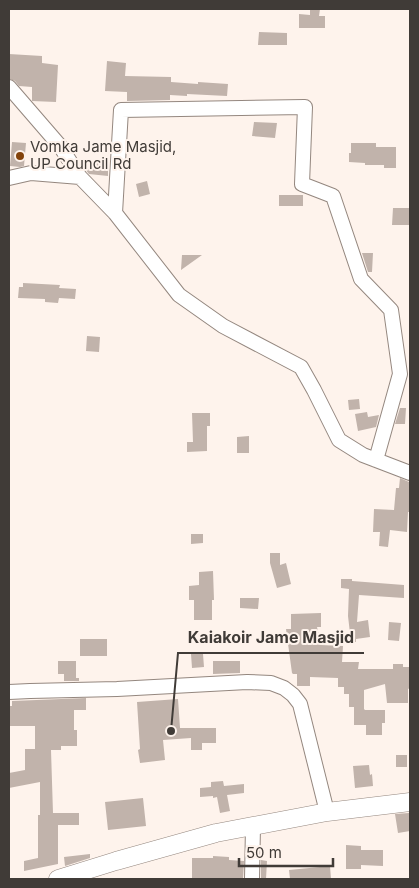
<svg xmlns="http://www.w3.org/2000/svg" width="419" height="888" font-family="Inter,sans-serif">
<rect width="100%" height="100%" fill="#fef3ec"/>
<path fill="#c1b3ab" d="M310 9H320L319 16H325V28H299V14L310 15Z
M259 32 287 33V45H258Z
M9 54 42 56V63L58 65 56 102 32 101V87L19 86 15 81 10 79V69H9Z
M107 61 126 63 125 76 171 77V82L198 84V82L228 84 227 96 187 94V96L170 95V100L127 101V92L105 91Z
M254 122 277 123 275 138 252 136Z
M12 142 26 143 24 166 20 167 10 166Z
M351 143H376V147H396V168H384V165H365V163L349 162V153H351Z
M86 162 108 164V176L89 174 85 169Z
M147 181 150 194 139 197 136 184Z
M279 195H303V206H279Z
M393 208H410V225H392Z
M362 253H373L372 272H368Z
M182 255H202L181 270Z
M23 283 60 285 59 288 76 289 75 299 59 298 58 303 45 302V299L18 298 19 287H23Z
M87 336 100 337 99 352 86 351Z
M359 399 360 409 349 410 348 400Z
M400 408H406L405 424H395Z
M367 412 368 417 379 415 376 427 358 431 355 414Z
M192 413H210V426H207V451L187 452V442H193Z
M249 436V453H237V437Z
M400 478 409 482V499H410V512H408L407 532 390 530 388 547 379 546 380 532H373L374 509 394 510 396 488H399Z
M191 534H203V543L191 544Z
M270 553H280V565L286 563 291 584 277 588 270 563Z
M213 571 214 600H212V620H194V600H189V586L199 585V572Z
M341 579H352V581L404 585V598L359 595 357 622 368 620 370 637 356 639V642H351L348 616 349 589 341 588Z
M240 598H259L258 609 240 608Z
M321 613V627H317L321 645 343 646 342 662H359L358 669H393V664H403V667H410V688L408 689V703H387L385 684 364 690V709L365 710H385V723H382V735H366V725H354V707H349V694H344V687H338V678L310 677V686H297V674H293L292 673 286 629H291V614Z
M389 622 401 623 399 641 388 640Z
M80 639H107V656H80Z
M191 654H203L204 667 192 668Z
M58 661H76V678H79V681H64V674H58Z
M213 661H240V673L213 674Z
M86 698V710H74V730H77V746H61V750H51L53 813H79V825H58V864L24 871V861L38 858V815H40V782L9 788V773L25 770V749H35V726H9V706H12V701Z
M178 699 180 728H216V743H202V750H191V738L163 740 165 760 140 763 138 750 140 749 137 702Z
M396 755H407V767H396Z
M369 765 370 775 372 774 373 786 355 788 353 766Z
M223 781 224 786 244 784V793L227 795 230 811 220 813 217 797 213 798V796L200 797V788L211 787V782Z
M143 798 146 826 108 830 105 802Z
M409 813 410 831 398 833 395 814Z
M346 845 361 846V850H383V866L361 865V869H346Z
M90 854V858L65 866 64 857Z
M213 856 229 857V860L244 861 243 879H192V858H213Z
M261 860 267 861 266 879H261Z
M330 866 331 879H290L289 870Z"/>
<g fill="none" stroke-linecap="round" stroke-linejoin="round">
<defs>
<path id="minor" d="M9 87 60 146 80 177
M9 178 31 173 80 177 115 213 179 295 223 326 301 367 314 390 339 440 363 455 410 473
M115 213 121 110 305 107 302 184 333 196 361 279 391 310 400 374 376 460
M9 692 30 691 117 689 247 682 271 683 284 688 293 695 300 704 327 812
M252 879 253 826"/>
<path id="tertiary" d="M58 879 116 861 216 833 327 812 410 802"/>
</defs>
<use href="#minor" stroke="#94877f" stroke-width="16"/>
<use href="#tertiary" stroke="#94877f" stroke-width="19"/>
<use href="#minor" stroke="#fff" stroke-width="14"/>
<use href="#tertiary" stroke="#fff" stroke-width="18"/>
</g>
<circle fill="#83430b" stroke="#fef3ec" stroke-width="2" cx="20" cy="156" r="5"/>
<g text-anchor="middle" stroke-width="4" stroke-linejoin="round" paint-order="stroke">
<g font-size="15" fill="#403b37" stroke="#fef3ec" text-anchor="start">
<text x="30" y="152">Vomka Jame Masjid,<tspan x="30" dy="17">UP Council Rd</tspan></text>
</g>
</g>
<path fill="none" stroke="#403b37" stroke-width="2" d="M171 731L178 653H364"/>
<circle fill="#403b37" stroke="#fef3ec" stroke-width="2" cx="171" cy="731" r="5"/>
<g font-size="16" text-anchor="middle" font-weight="bold" fill="#403b37" stroke="#fef3ec" stroke-width="4" stroke-linejoin="round" paint-order="stroke">
<text x="271" y="643">Kaiakoir Jame Masjid</text>
</g>
<rect width="419" height="888" fill="none" stroke="#403b37" stroke-width="20"/>
<path d="M239 858v8h94v-8" fill="none" stroke="#403b37" stroke-width="2.5"/>
<text x="246" y="858" font-size="15" fill="#403b37" stroke="#fef3ec" stroke-width="4" paint-order="stroke">50 m</text>
</svg>
